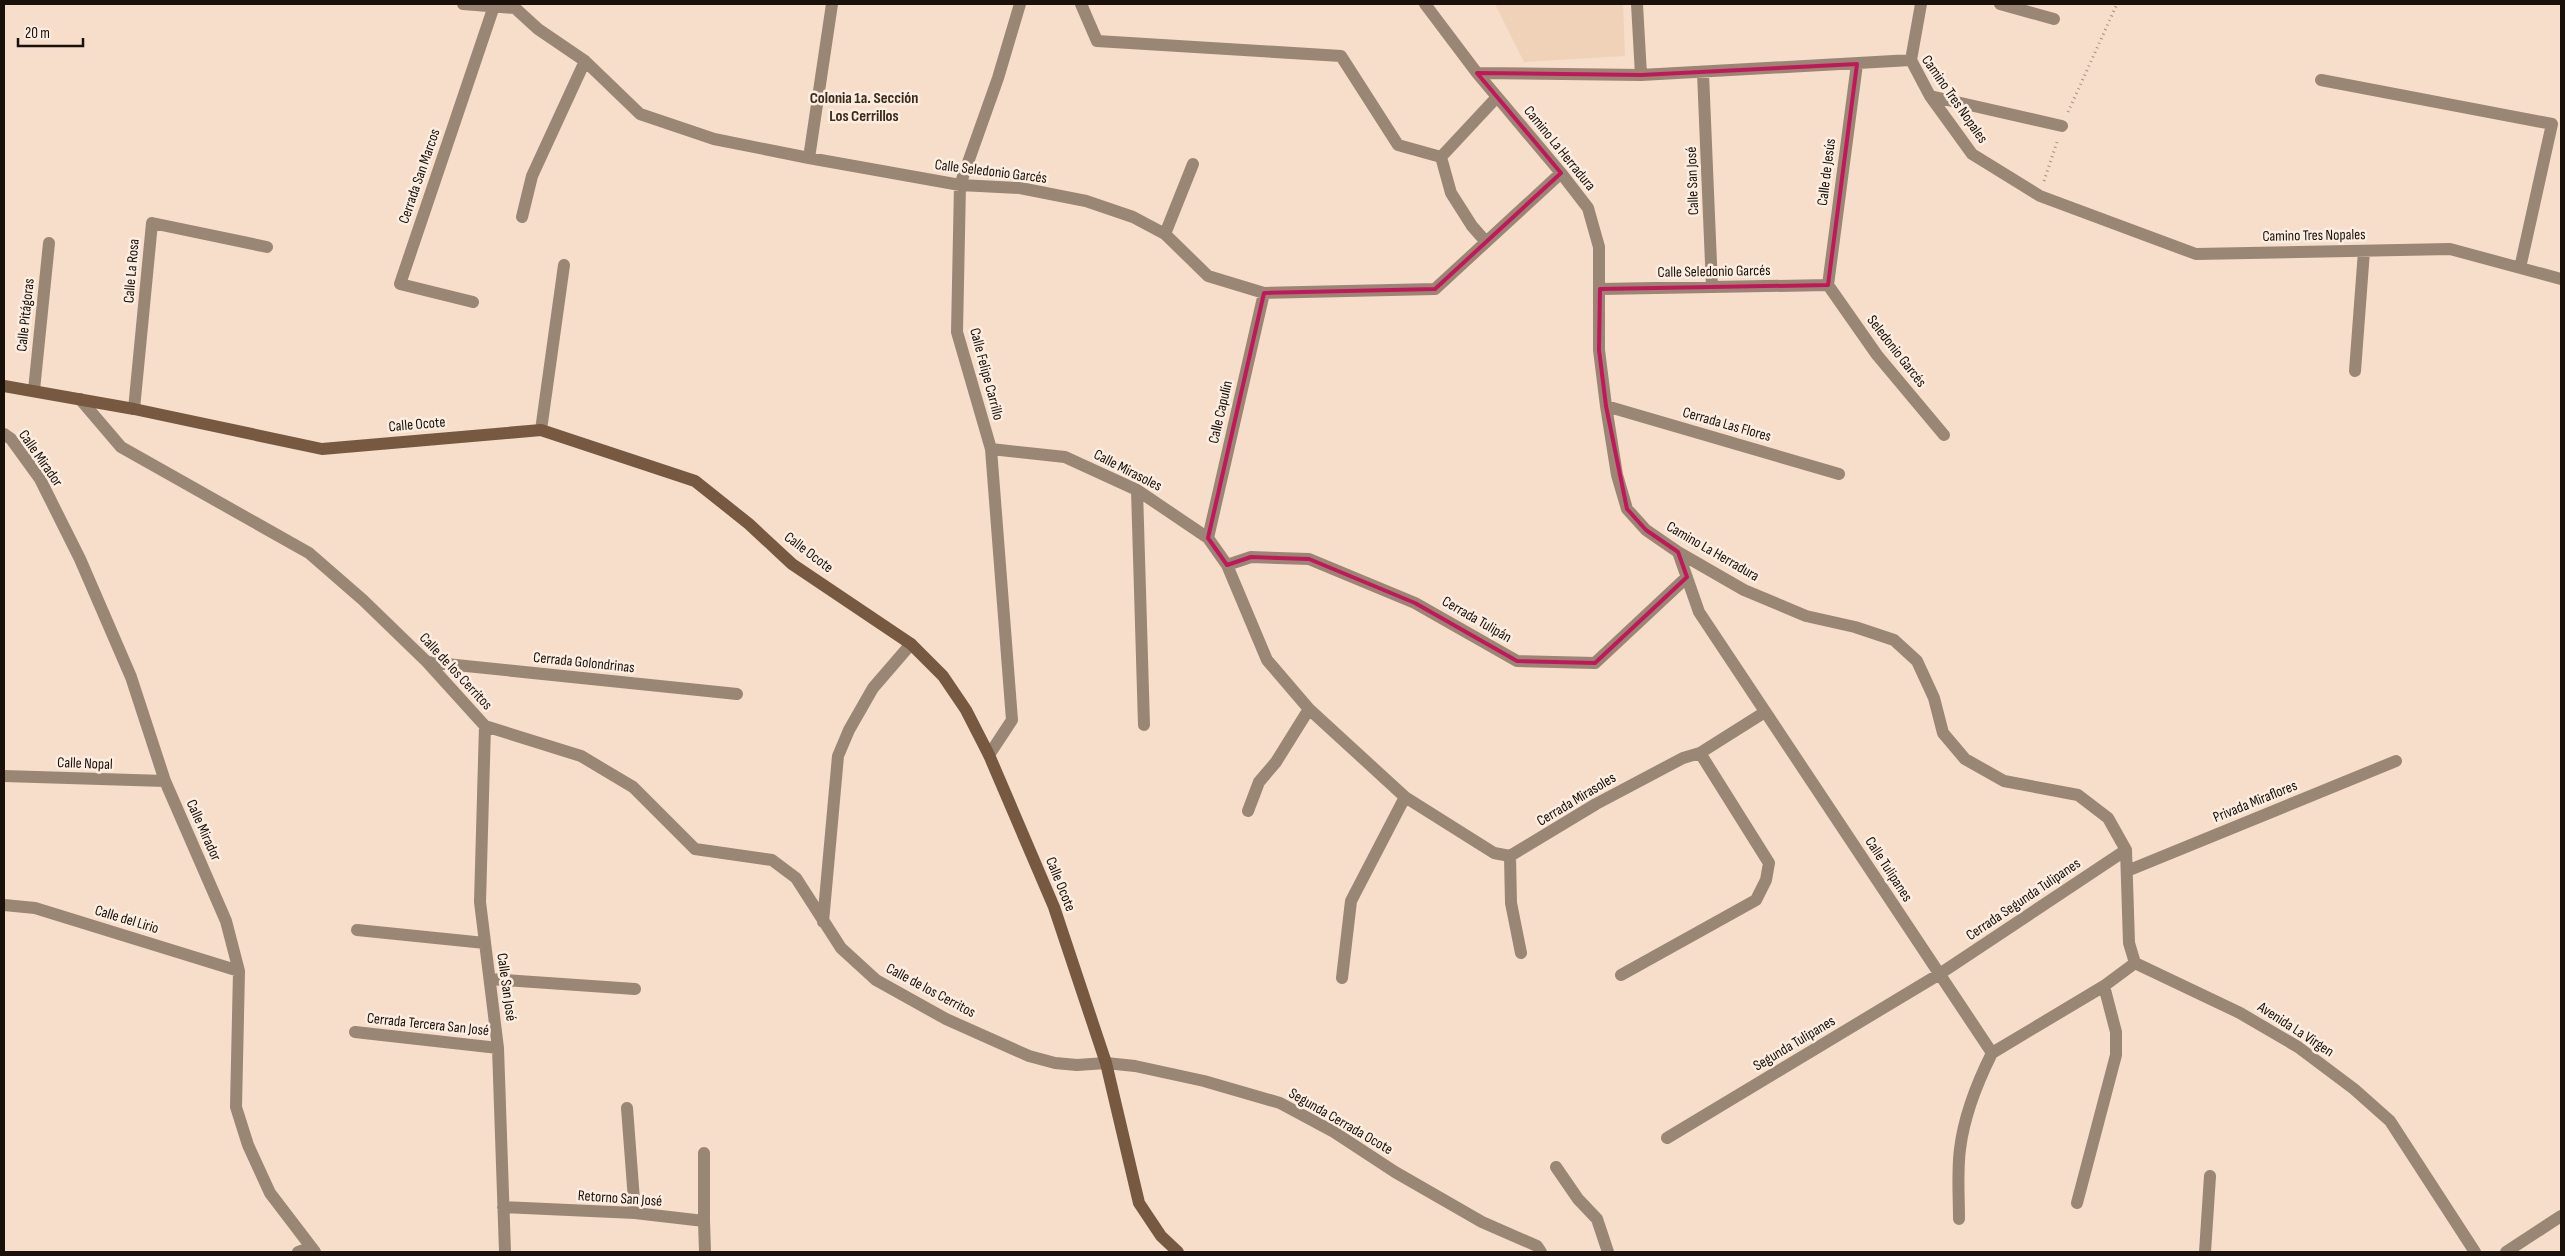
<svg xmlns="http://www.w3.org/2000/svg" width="2565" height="1256" font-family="'Sofia Sans Condensed',sans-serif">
<rect width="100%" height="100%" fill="#f6deca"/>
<path fill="#efd2b8" d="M1495 4H1623L1625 56 1524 62Z"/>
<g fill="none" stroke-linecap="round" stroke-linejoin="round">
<path stroke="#a49283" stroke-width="3" stroke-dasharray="1 4" stroke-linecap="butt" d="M2068 112 2117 4
M2044 181 2057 142"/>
<path stroke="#9a8674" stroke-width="12" d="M463 4 515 8 538 29 585 61 640 114 714 139 809 158 960 185 1020 188 1086 201 1133 217 1165 234 1208 276 1264 293 1435 289 1561 173
M1081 4 1097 41 1341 56 1398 145 1441 157
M1425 4 1477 73 1561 173 1588 208 1599 247V350L1606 406 1617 475 1627 509 1646 530 1678 552 1744 590 1806 616 1855 627 1894 640 1917 661 1934 698 1943 733 1965 759 2004 781 2078 795 2108 818 2126 850 2129 943 2135 963 2240 1013 2298 1047 2354 1089 2390 1121 2475 1252
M1637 4 1641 75
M2000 4 2054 19
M1911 60 1921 4
M1477 73 1641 75 1911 60 1930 96 1972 154 2040 196 2196 254 2450 249 2561 279
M1703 73 1712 287
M2321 80 2552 124 2520 268
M1930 96 2062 126
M809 158 832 4
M522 217 532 176 585 61
M1165 234 1193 164
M1486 242 1472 226 1451 193 1441 157 1497 97
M1828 285 1857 64
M1828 285 1877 355 1944 435
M1600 289 1828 285
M473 302 400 284 494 6
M2355 371 2364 251
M34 390 49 243
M80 399 121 447 309 553 363 600 427 662 485 726 581 756 633 787 695 849 772 860 796 878 841 948 876 980 946 1019 1029 1056 1055 1063 1077 1065 1106 1063 1135 1066 1204 1081 1280 1103 1334 1132 1395 1172 1482 1222 1537 1246 1541 1252
M1606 406 1839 474
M134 409 152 223 267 247
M541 430 564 265
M4 434 11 439 40 479 80 559 131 677 165 781 226 921 239 971 236 1107 248 1145 270 1193 315 1252
M991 449 1065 457 1137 490 1208 538 1227 565 1267 660 1309 709 1405 797 1494 853 1510 856 1596 804 1683 758 1700 753 1765 712
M1137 490 1144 725
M1208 538 1264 293
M1678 552 1699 612 1992 1053
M1227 565 1251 557 1309 559 1415 603 1517 661 1595 663 1687 577
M427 662 737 694
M485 726 480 902 498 1048 505 1252
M989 755 1012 720 991 449 957 332 960 185 998 78 1020 4
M4 776 165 781
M1248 811 1259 782 1276 762 1309 709
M1510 856 1511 903 1521 953
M2127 871 2396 761
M4 905 35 908 239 971
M823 922 838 756 849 730 873 688 911 644
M357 930 485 943
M1621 975 1756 900 1766 880 1769 863 1700 753
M1342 978 1351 901 1405 797
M490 979 635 989
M355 1032 498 1048
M1992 1053 2104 986 2135 963
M627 1108 635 1213
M1667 1138 1938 975 2126 850
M1556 1167 1578 1199 1597 1219 1608 1252
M2077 1203 2116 1055V1032L2104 986
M503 1207 635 1213 704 1221 705 1252
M1959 1219C1959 1196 1957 1172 1960 1149 1964 1116 1977 1083 1992 1053
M704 1221V1153
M298 1252 311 1247
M2205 1252 2210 1176
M2506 1252 2561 1216"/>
<path stroke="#765940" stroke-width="12" d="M4 386 134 409 322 449 541 430 695 481 749 524 792 564 911 644 943 676 966 710 989 755 1054 907 1106 1063 1139 1203 1161 1236 1178 1252"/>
</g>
<path fill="none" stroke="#c2185b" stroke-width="4" stroke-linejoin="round" d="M1857 64 1828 285 1600 289 1599 350 1606 406 1627 509 1646 530 1678 552 1687 577 1595 663 1517 661 1415 603 1309 559 1251 557 1227 565 1208 538 1264 293 1435 289 1561 173 1477 73 1641 75Z"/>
<g text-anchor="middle" stroke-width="5" stroke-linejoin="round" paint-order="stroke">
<g font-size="15" fill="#19110a" stroke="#fcede1">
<text transform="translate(1955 99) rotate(55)" y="5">Camino Tres Nopales</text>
<text transform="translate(1560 148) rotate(51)" y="5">Camino La Herradura</text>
<text transform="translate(991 171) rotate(7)" y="5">Calle Seledonio Garcés</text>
<text transform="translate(1826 172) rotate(-83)" y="5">Calle de Jesús</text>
<text transform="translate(419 176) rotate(-71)" y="5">Cerrada San Marcos</text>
<text transform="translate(1692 181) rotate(-92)" y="5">Calle San José</text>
<text transform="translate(2314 235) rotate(-1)" y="5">Camino Tres Nopales</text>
<text transform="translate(131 271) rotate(-85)" y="5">Calle La Rosa</text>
<text transform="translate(1714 271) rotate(-1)" y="5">Calle Seledonio Garcés</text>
<text transform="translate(25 315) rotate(-84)" y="5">Calle Pitágoras</text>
<text transform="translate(1897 351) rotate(52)" y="5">Seledonio Garcés</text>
<text transform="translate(987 374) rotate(75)" y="5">Calle Felipe Carrillo</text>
<text transform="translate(1220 412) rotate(-77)" y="5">Calle Capulín</text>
<text transform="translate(417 424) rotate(-5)" y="5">Calle Ocote</text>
<text transform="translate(1727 424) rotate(16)" y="5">Cerrada Las Flores</text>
<text transform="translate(41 458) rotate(55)" y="5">Calle Mirador</text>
<text transform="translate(1128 470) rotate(27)" y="5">Calle Mirasoles</text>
<text transform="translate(1713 551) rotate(30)" y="5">Camino La Herradura</text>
<text transform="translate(809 552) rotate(37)" y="5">Calle Ocote</text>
<text transform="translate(1477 619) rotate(30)" y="5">Cerrada Tulipán</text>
<text transform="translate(584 662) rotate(6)" y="5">Cerrada Golondrinas</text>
<text transform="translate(456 671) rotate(47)" y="5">Calle de los Cerritos</text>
<text transform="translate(85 763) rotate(2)" y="5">Calle Nopal</text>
<text transform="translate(1576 799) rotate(-31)" y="5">Cerrada Mirasoles</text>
<text transform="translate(2255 801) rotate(-22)" y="5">Privada Miraflores</text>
<text transform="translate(204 830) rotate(66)" y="5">Calle Mirador</text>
<text transform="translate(1889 869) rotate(57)" y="5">Calle Tulipanes</text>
<text transform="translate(1061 884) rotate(68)" y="5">Calle Ocote</text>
<text transform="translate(2023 899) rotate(-34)" y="5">Cerrada Segunda Tulipanes</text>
<text transform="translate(127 919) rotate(17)" y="5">Calle del Lirio</text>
<text transform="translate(507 987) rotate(82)" y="5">Calle San José</text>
<text transform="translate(931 990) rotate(28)" y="5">Calle de los Cerritos</text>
<text transform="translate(428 1024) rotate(6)" y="5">Cerrada Tercera San José</text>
<text transform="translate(2296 1029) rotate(33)" y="5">Avenida La Virgen</text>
<text transform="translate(1794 1043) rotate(-31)" y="5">Segunda Tulipanes</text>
<text transform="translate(1341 1121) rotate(30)" y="5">Segunda Cerrada Ocote</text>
<text transform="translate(620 1198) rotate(4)" y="5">Retorno San José</text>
</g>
<g font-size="16" font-weight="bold" fill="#3b2a1a" stroke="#fcede1">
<text x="864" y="103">Colonia 1a. Sección<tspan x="864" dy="18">Los Cerrillos</tspan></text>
</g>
</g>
<rect width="2565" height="1256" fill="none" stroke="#19110a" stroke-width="10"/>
<path d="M18 38v8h65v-8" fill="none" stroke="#19110a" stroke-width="2.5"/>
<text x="25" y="38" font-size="15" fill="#19110a" stroke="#fcede1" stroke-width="4" paint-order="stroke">20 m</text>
</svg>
